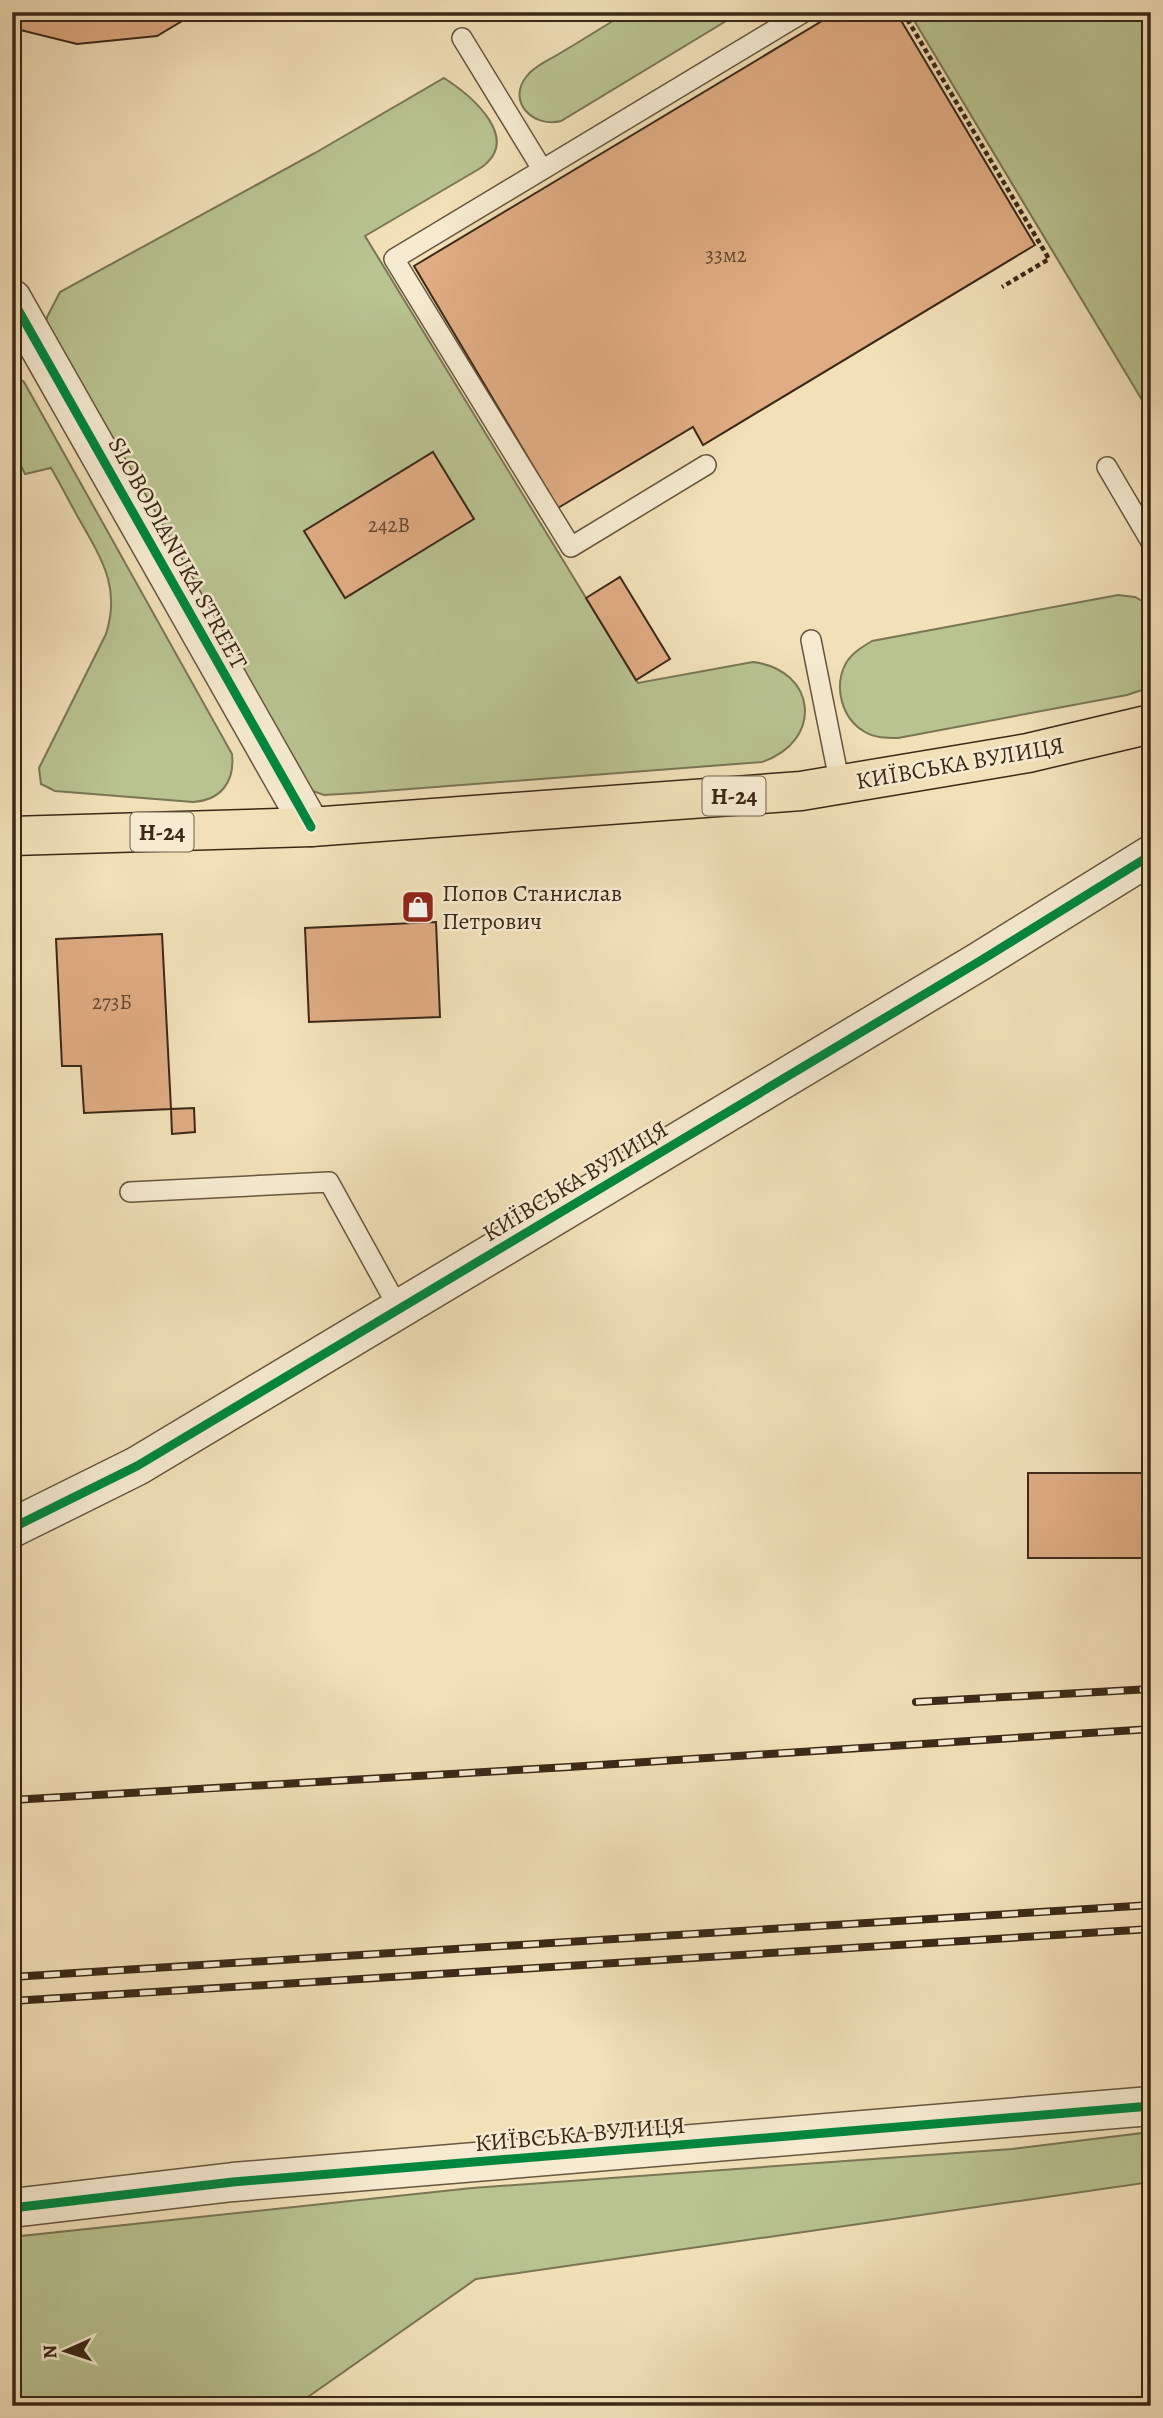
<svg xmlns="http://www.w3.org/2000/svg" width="1163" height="2418" font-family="Alegreya,serif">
<rect width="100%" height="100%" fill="#f1e0b8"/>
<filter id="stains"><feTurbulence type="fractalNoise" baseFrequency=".00286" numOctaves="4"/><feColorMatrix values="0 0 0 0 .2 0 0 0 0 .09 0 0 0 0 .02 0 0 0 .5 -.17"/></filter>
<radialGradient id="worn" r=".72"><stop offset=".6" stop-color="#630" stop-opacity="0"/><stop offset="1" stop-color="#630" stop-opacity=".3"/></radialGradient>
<path fill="#b8c390" stroke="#7a7654" stroke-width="2" d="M628 12H736L731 18 561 121C533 128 507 102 526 77 533 67 547 61 557 55 581 41 604 26 628 12Z
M909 12H1151V415Z
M444 78C472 96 524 140 479 169L365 236 638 683 753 662C817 670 824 741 762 762L358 793 324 795 310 790 45 331 47 317 60 292 315 153Z
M12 373 24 382 232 754C235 782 221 800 193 802L55 791 41 784 39 768 106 634C120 590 104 563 83 526 72 507 62 487 51 468L25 474 12 447Z
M1118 595 1135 597 1151 606V684L1142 690 1127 695 898 738C886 738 875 738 865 732 842 719 833 687 846 663 852 653 862 647 872 641Z
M1151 2132V2182L476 2279 295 2406H12V2237L472 2188 1012 2149Z"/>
<path fill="#e0ac83" stroke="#3b2817" stroke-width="2" d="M12 12H197L157 36 77 44 12 28Z
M837 12H896L1035 245 703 445 693 427 558 508 414 266Z
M433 452 474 519 345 598 304 531Z
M620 577 670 659 636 680 586 598Z
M436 922 440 1017 309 1022 305 928Z
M162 934 171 1109 84 1113 81 1066H62L56 939Z
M194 1108 195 1132 172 1134 171 1109Z
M1028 1473H1151V1558H1028Z"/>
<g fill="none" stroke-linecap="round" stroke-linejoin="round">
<defs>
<path id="service" d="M462 38 542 169
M706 465 571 547 394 259 804 12
M1107 467 1151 542
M811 640 840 785
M130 1192 329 1182 399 1309"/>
<path id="minor" d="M12 299 311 827
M12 1528 137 1466 980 961 1151 855
M12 2208 233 2182 1151 2106"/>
<path id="primary" d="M12 836 311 827 801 791 1028 753 1151 724"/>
</defs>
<use href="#service" stroke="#68563f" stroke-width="22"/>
<use href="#minor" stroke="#68563f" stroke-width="41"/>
<use href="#primary" stroke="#3b2817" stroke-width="41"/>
<path stroke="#3b2817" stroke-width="4.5" stroke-dasharray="5 3.5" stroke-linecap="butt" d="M903 12 1049 259 1002 287"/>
<use href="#service" stroke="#f6ebd1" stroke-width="19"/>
<use href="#minor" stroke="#f6ebd1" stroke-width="38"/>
<use href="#primary" stroke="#f1e0b8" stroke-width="38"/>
<defs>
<path id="rail" d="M916 1702 1151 1689
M12 1800 569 1767 1151 1729
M12 1977 1151 1905
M12 2001 1151 1929"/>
</defs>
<use href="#rail" stroke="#3b2817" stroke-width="8"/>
<use href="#rail" stroke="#f6ebd1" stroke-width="5" stroke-dasharray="16" stroke-linecap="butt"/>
<defs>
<path id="cycleway" d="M12 299 311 827
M12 1528 137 1466 980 961 1151 855
M12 2208 233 2182 1151 2106"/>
</defs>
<use href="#cycleway" stroke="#f6ebd1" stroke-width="13"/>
<use href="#cycleway" stroke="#00873e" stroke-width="9"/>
</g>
<defs>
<symbol id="shop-square" viewBox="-11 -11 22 22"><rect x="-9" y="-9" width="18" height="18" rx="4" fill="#8f2418" stroke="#f6ebd1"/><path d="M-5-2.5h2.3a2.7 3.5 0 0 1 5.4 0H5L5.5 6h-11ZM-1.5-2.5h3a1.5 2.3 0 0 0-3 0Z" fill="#fff"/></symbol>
</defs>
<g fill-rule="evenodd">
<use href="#shop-square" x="399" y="888" width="38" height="38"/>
</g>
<g text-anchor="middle" stroke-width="5" stroke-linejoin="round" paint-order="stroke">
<g font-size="21" fill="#644932">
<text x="726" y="262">33м2</text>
<text x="389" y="532">242В</text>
<text x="112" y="1009">273Б</text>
</g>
<g fill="#f6ebd1" stroke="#73624f" stroke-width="2">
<rect x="702.5" y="776.5" width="63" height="39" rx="5"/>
<rect x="130.5" y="812.5" width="63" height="39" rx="5"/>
</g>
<g font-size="23" font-weight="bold" fill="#3b2817">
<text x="734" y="804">Н-24</text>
<text x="162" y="840">Н-24</text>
</g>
<g font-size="24" fill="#3b2817" stroke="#f6ebd1">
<text transform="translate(178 553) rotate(61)" y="8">SLOBODIANUKA STREET</text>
<text transform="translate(960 763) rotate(-10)" y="8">КИЇВСЬКА ВУЛИЦЯ</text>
<text transform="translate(575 1181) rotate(-31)" y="8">КИЇВСЬКА ВУЛИЦЯ</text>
<text transform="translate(580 2134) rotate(-5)" y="8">КИЇВСЬКА ВУЛИЦЯ</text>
</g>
<g font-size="24" fill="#3b2817" stroke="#f6ebd1" text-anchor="start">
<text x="442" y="901">Попов Станислав<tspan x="442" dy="28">Петрович</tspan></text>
</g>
</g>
<rect width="1163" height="2418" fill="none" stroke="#f1e0b8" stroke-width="42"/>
<rect x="14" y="14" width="1135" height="2390" fill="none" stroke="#3b2817" stroke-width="3.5"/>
<rect x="21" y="21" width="1121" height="2376" fill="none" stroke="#3b2817" stroke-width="2"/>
<g transform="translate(66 2351) rotate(267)" stroke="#f6ebd1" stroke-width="5" paint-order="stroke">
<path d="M0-5L12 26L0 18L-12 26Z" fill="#3b2817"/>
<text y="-10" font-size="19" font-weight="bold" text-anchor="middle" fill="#3b2817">N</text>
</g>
<rect width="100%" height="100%" filter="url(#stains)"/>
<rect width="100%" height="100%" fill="url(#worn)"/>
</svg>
